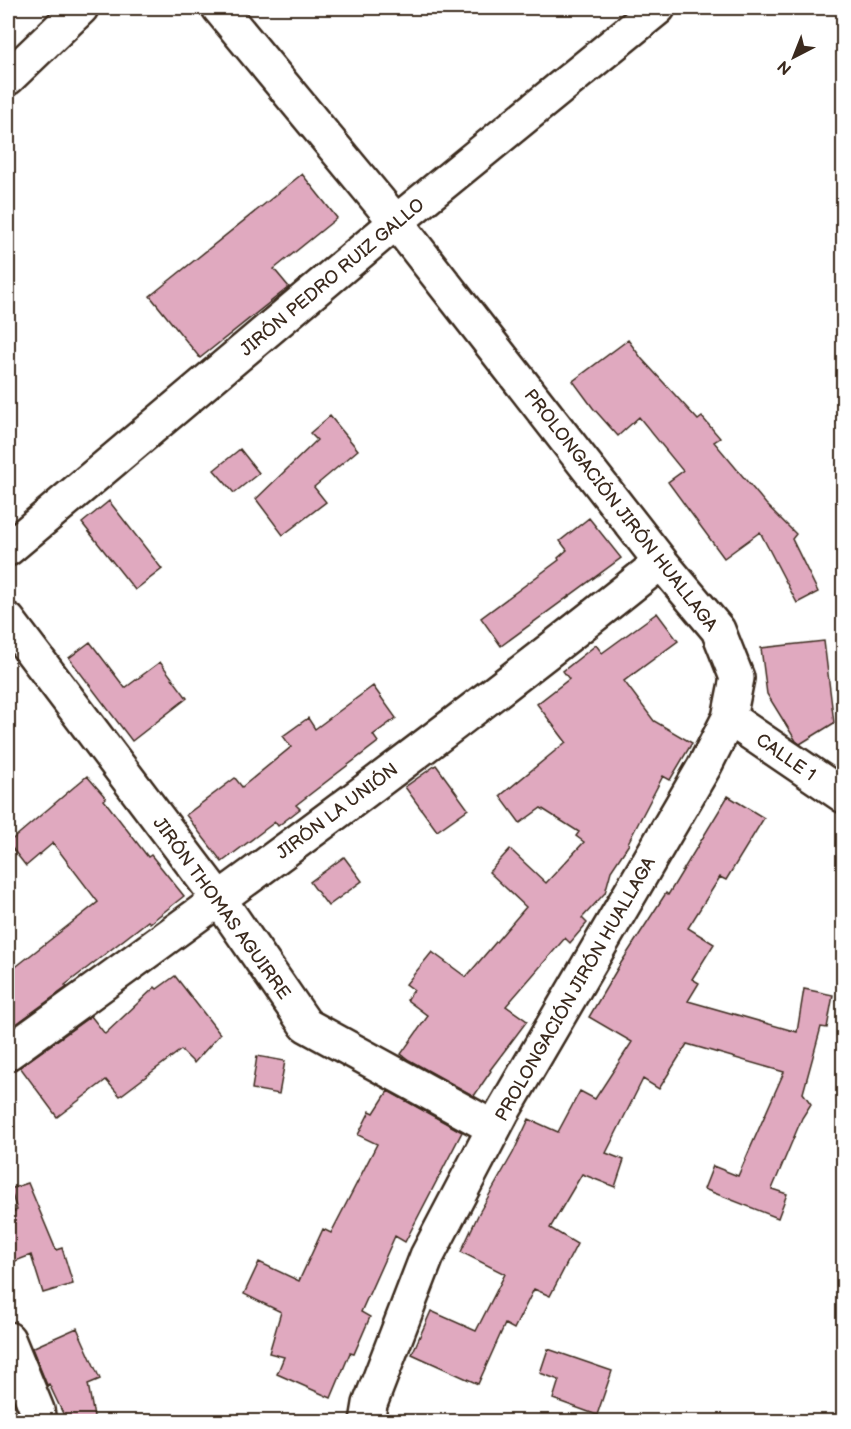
<svg xmlns="http://www.w3.org/2000/svg" width="851" height="1429" font-family="'Balsamiq Sans',sans-serif">
<rect width="100%" height="100%" fill="#fff"/>
<filter id="ink" filterUnits="userSpaceOnUse"><feTurbulence type="fractalNoise" baseFrequency=".0167" numOctaves="2"/><feDisplacementMap in="SourceGraphic" scale="12" xChannelSelector="R" yChannelSelector="G"/><feConvolveMatrix kernelMatrix="1 2 1 2 8 2 1 2 1" color-interpolation-filters="sRGB"/></filter>
<g filter="url(#ink)">
<path fill="#e0a9bf" stroke="#3b2a1e" stroke-width="1.5" d="M302 174 337 218 274 269 289 287 200 358 150 296Z
M628 340 642 359 698 420 702 417 720 438 714 442 766 504 796 534 792 539 818 592 797 603 760 532 724 558 668 482 683 471 639 417 618 436 593 408 573 381Z
M330 416 358 450 314 487 326 502 283 535 256 499 317 440 310 433Z
M240 449 259 473 234 493 214 470Z
M109 501 162 569 135 590 82 523Z
M589 518 621 558 501 646 481 618 559 560 558 558 567 550 560 541Z
M657 613 678 641 624 681 654 721 692 743 670 780 663 776 628 843 629 844 611 871 605 893 582 918 587 923 570 943 565 938 506 1006 527 1021 490 1070 491 1071 474 1096 409 1060 401 1054 428 1016 407 1000 414 990 406 984 432 952 466 977 526 907 489 872 510 849 546 883 584 842 576 836 579 832 541 808 520 823 500 796 566 742 537 704 569 679 563 671 596 645 602 653Z
M824 641 834 723 800 744 796 741 767 694 761 648Z
M90 642 125 688 160 662 187 698 132 741 69 658Z
M373 686 396 718 373 735 378 742 296 805 300 809 278 826 275 822 222 862 186 815 235 778 242 787 291 747 283 736 308 718 315 729Z
M436 765 468 809 437 831 405 787Z
M87 776 106 798 104 800 148 857 151 855 184 896 150 923 148 921 65 985 67 987 8 1030V973L98 902 53 843 26 866 8 843Z
M728 796 764 818 726 880 720 877 688 928 714 944 692 979 699 983 688 1001 797 1032 804 989 833 995 827 1028 821 1027 803 1093 811 1104 802 1118 772 1189 787 1194 778 1218 704 1189 713 1166 738 1176 784 1072 687 1044 659 1089 643 1079 606 1153 624 1160 615 1187 582 1174 550 1228 577 1244 550 1296 534 1289 514 1329 505 1324 478 1384 412 1354 431 1311 476 1331 505 1274 461 1252 479 1213 513 1153 529 1119 558 1132 580 1091 595 1099 632 1042 589 1017 619 966 666 893 668 895Z
M344 857 362 881 328 906 310 882Z
M175 976 220 1034 194 1063 181 1050 120 1096 106 1080 57 1117 20 1067 91 1016 105 1034 155 987 157 989Z
M257 1056 285 1061 279 1094 252 1089Z
M388 1091 462 1132 405 1242 395 1236 361 1312 370 1317 354 1354 350 1353 331 1398 277 1374 284 1357 269 1353 281 1312 244 1294 259 1262 299 1281 323 1229 331 1233 377 1144 358 1135 370 1111 374 1113Z
M28 1183 56 1250 62 1248 73 1284 43 1293 31 1255 8 1264V1214L17 1210 10 1189Z
M77 1328 100 1379 88 1384 95 1422H67L49 1384 47 1385 32 1348Z
M548 1349 612 1371 597 1415 553 1399 559 1380 540 1373Z"/>
<g fill="none" stroke-linecap="round" stroke-linejoin="round">
<defs>
<path id="minor" d="M219 8 396 222 661 562 718 630 737 678 729 718 704 767 502 1113 427 1256 370 1404 367 1422
M8 78 81 8
M8 549 396 222 658 8
M8 620 219 899 306 1025 494 1128
M729 718 844 796
M8 1053C228 893 449 733 661 562
M8 1339 37 1410 39 1422"/>
</defs>
<use href="#minor" stroke="#3b2a1e" stroke-width="38"/>
<use href="#minor" stroke="#fff" stroke-width="33"/>
</g>
</g>
<g text-anchor="middle" stroke-width="4.5" stroke-linejoin="round" paint-order="stroke">
<g font-size="18" fill="#3b2a1e" stroke="#fff">
<text transform="translate(332 277) rotate(-40)" y="6">JIRÓN PEDRO RUIZ GALLO</text>
<text transform="translate(621 510) rotate(52)" y="6">PROLONGACIÓN JIRÓN HUALLAGA</text>
<text transform="translate(786 757) rotate(35)" y="6">CALLE 1</text>
<text transform="translate(337 811) rotate(-37)" y="6">JIRÓN LA UNIÓN</text>
<text transform="translate(222 908) rotate(54)" y="6">JIRÓN THOMAS AGUIRRE</text>
<text transform="translate(575 989) rotate(-60)" y="6">PROLONGACIÓN JIRÓN HUALLAGA</text>
</g>
</g>
<rect width="851" height="1429" fill="none" stroke="#fff" stroke-width="30"/>
<rect x="15" y="15" width="821" height="1399" fill="none" stroke="#3b2a1e" stroke-width="2" filter="url(#ink)"/>
<g transform="translate(794 57) rotate(222)" stroke="#ffffff" stroke-width="4.5" paint-order="stroke">
<path d="M0-4.5L10 22L0 15L-10 22Z" fill="#3b2a1e"/>
<text y="-9" font-size="16" font-weight="bold" text-anchor="middle" fill="#3b2a1e">N</text>
</g>
</svg>
